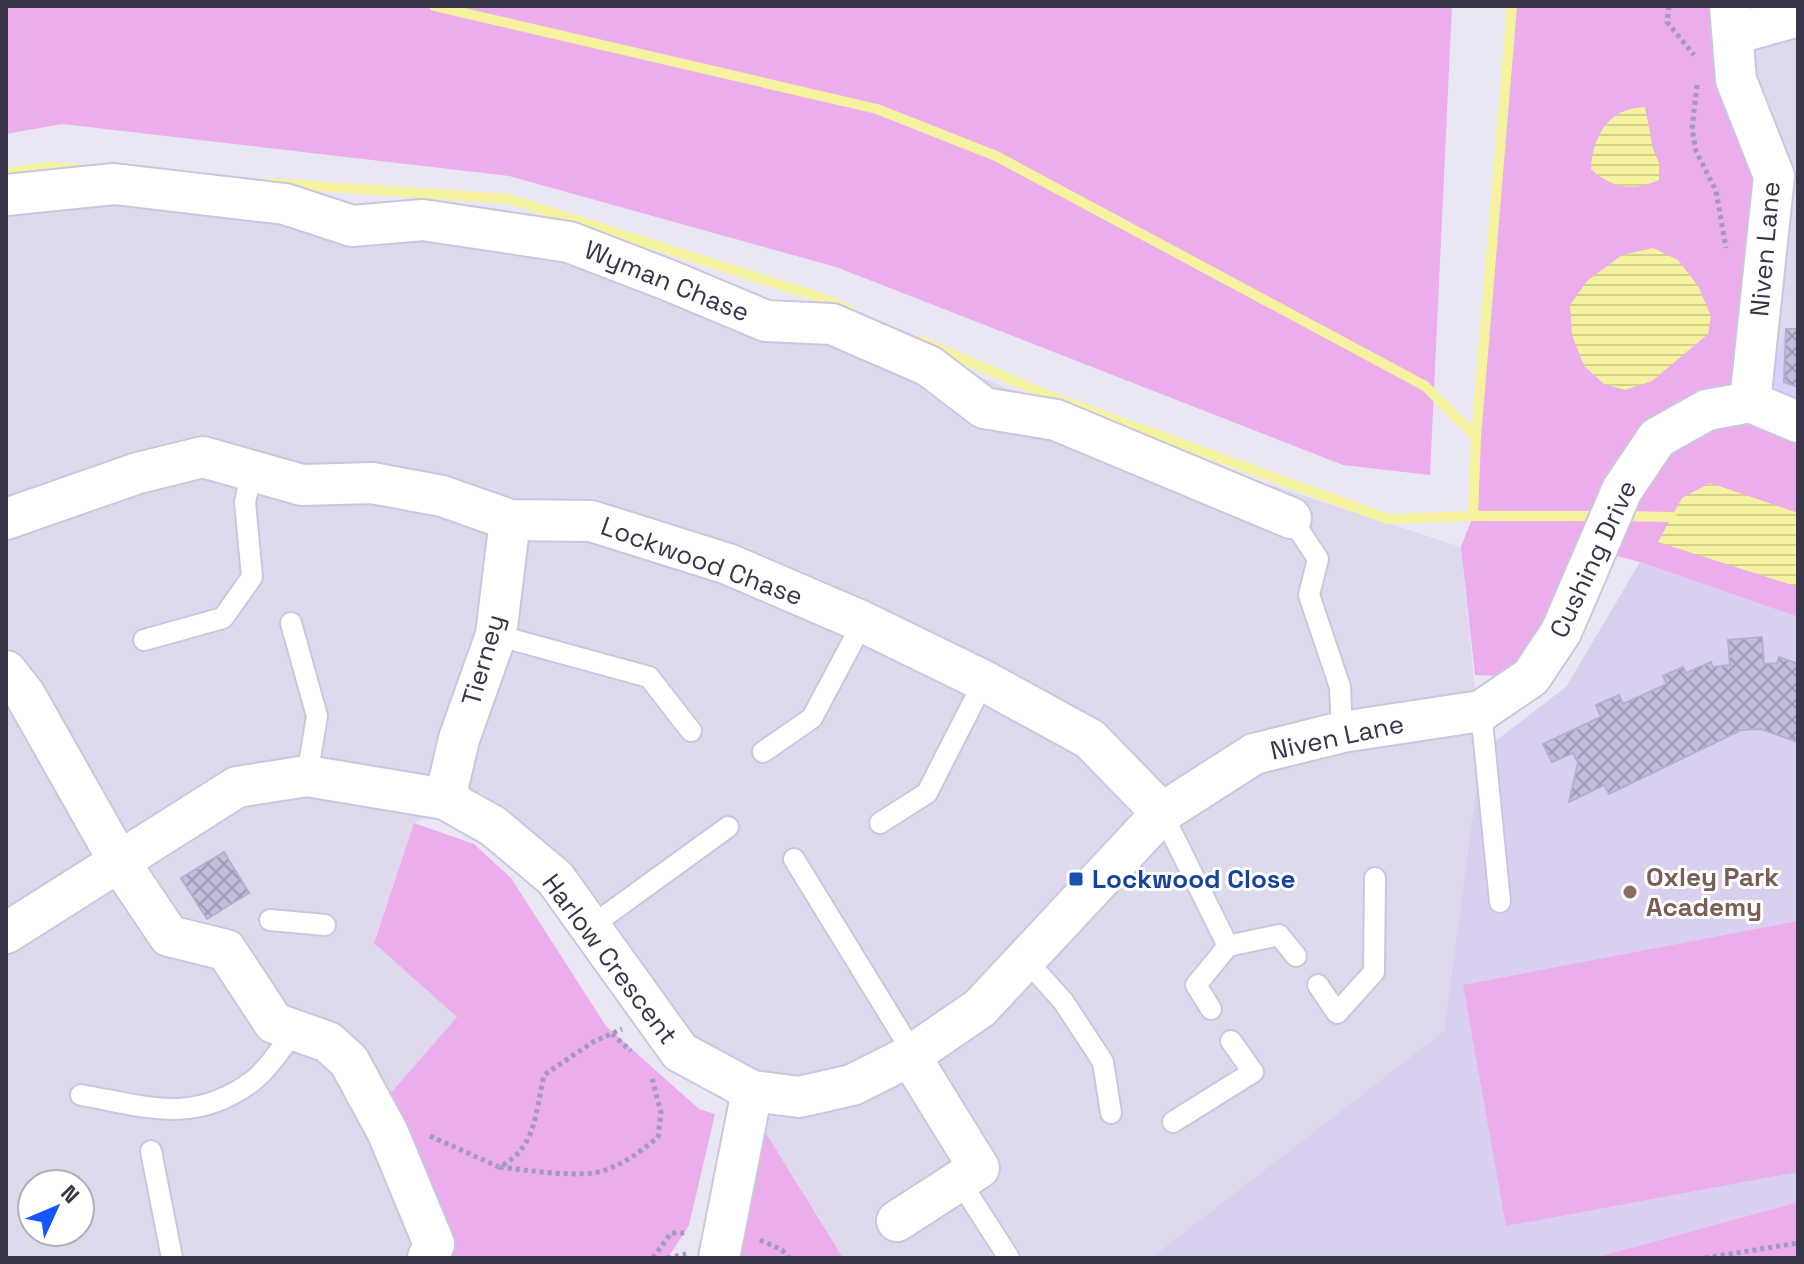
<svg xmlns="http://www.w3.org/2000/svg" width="1804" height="1264" font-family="'Space Grotesk',sans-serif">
<defs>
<pattern id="water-rules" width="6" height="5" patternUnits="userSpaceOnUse" patternTransform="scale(2)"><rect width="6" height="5" fill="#f5f39f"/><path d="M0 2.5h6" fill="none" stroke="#d3d18a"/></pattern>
<pattern id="building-cross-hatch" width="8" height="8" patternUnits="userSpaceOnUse" patternTransform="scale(2)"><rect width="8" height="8" fill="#c3beda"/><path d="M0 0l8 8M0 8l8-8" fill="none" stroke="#9f9bb3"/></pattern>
</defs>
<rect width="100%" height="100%" fill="#eae7f5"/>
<path fill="#ded9ed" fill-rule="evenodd" d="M1730 6H1798V420L1750 402Z
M43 172 448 214 866 327 1105 431 1461 547 1481 752 1444 1031 1151 1258H843L764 1130 680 1052 481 792 414 823 374 942 457 1017 376 1110 428 1258H6V179ZM32 1184H80V1232H32Z"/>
<path fill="#d6d1f8" d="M1786 329H1798V460L1751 443Z"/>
<path fill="#d9d0ef" d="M1640 562 1798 617V1202L1594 1258H1151L1444 1031 1481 752 1566 687Z"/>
<path fill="#ebadeb" d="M6 6H1452L1430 475 1343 465 836 267 509 176 62 124 6 134Z
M1512 6H1730L1774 176 1750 402 1798 422V617L1640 562 1598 551 1531 677 1475 675 1461 547 1473 516 1476 437Z
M414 823 474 844 511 878 606 1026 699 1109 715 1114 689 1225 668 1258H440L376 1110 457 1017 374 943Z
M1798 921V1172L1506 1226 1463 985Z
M764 1130 843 1258H737Z
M1798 1202V1258H1594Z"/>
<path fill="url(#water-rules)" d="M1645 107 1653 149 1659 163V180C1633 192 1611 188 1591 169 1593 136 1608 108 1645 107Z
M1653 248 1678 260 1698 286 1711 316 1708 334 1652 381 1625 390 1604 384 1584 366 1572 335 1570 305 1587 281 1622 255Z
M1710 483 1798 513V587L1658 542 1682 498Z"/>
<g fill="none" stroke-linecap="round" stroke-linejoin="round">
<path stroke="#f5f39f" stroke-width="10" d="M434 6 877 109 996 156 1425 386 1476 437
M6 173 48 167 80 169
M271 183 509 199 822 298 849 310
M919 340 1052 397 1388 519 1473 516H1601
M1473 516 1476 437 1512 6
M1621 516 1672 517"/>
</g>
<path fill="url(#building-cross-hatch)" stroke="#b4aed2" stroke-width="2" d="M1786 329H1798V387L1784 382Z
M1762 637 1764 664 1777 663 1779 657 1798 664V742L1761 729 1741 730 1609 794 1604 785 1569 802 1578 763 1573 753 1552 762 1543 744 1601 717 1596 705 1619 695 1623 704 1667 684 1663 676 1683 667 1686 673 1711 662 1713 667 1730 665 1728 640Z
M224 852 249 893 207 919 181 878Z"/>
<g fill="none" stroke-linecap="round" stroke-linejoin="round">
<defs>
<path id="lane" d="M1291 518 1318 559 1309 595 1340 687 1342 732
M291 623 317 716 307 776
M496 635 649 677 691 731
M144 640 223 618 252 577 245 502 252 471
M1481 711 1500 902
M763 752 812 718 863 622
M1162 813 1228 946
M880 823 927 793 984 681
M794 859 913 1053
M270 920 325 925
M590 927 728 827
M1026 960 1063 1001 1103 1062 1111 1113
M1318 985 1337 1013 1374 972 1375 878
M1211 1009 1196 985 1228 946 1279 935 1296 956
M81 1095C148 1107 195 1125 254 1080 269 1068 282 1047 294 1032
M1173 1122 1253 1072 1231 1041
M151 1151 172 1258
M959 1180 1009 1258"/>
<path id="street" d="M1730 6 1736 80 1774 176 1750 402
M1734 34 1798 16
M6 195 114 184 285 204 352 226 423 220 569 242 668 280 766 321 832 324 929 366 984 408 1056 420 1291 518
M6 519 138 473 203 457 302 485 372 483 442 496 510 520 591 521 728 564 863 622 984 681 1090 739 1162 813
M6 671 25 695 120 863 169 936 226 950 274 1023 328 1042 349 1061 388 1133 434 1244 428 1258
M445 799 459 739 496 635 510 520
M6 933 237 787 307 776 445 799 493 826 555 878 680 1052 752 1091 799 1097 852 1085 910 1056 980 1008 1162 813 1254 754 1342 732 1481 711 1531 677 1561 632 1622 490 1657 438 1707 410 1750 402 1798 422
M897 1221 979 1168 910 1056
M719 1258 752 1091"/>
</defs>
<use href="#lane" stroke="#cbc6df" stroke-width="24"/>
<use href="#street" stroke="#cbc6df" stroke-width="44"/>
<path stroke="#a299c4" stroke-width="5" stroke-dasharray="4 4" stroke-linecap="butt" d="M1669 6 1667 22 1694 55
M1697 85 1692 129 1696 151 1716 191 1726 248
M612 1034 631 1051
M430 1136 499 1167C537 1148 535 1113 544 1075L593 1042 622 1029
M500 1167C526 1170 582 1179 605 1170 626 1163 641 1151 658 1137L661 1113 652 1078
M760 1240 782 1250 789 1258
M653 1258 671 1233H687
M667 1258 686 1254
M1705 1258 1798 1243"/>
<use href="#lane" stroke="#fff" stroke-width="20"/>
<use href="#street" stroke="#fff" stroke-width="40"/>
</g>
<rect fill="#1a4fb4" stroke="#fff" stroke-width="3" x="1068" y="871" width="16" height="16" rx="4"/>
<circle fill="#8d6e63" stroke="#fff" stroke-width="3" cx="1630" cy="892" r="8"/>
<g text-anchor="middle" stroke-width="6" stroke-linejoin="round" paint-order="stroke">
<g font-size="26" fill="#393548" stroke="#fff">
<text transform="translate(1765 249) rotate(-85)" y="9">Niven Lane</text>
<text transform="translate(667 281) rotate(22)" y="9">Wyman Chase</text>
<text transform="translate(1593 559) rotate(-65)" y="9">Cushing Drive</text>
<text transform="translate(702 561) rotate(20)" y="9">Lockwood Chase</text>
<text transform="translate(483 660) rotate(-74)" y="9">Tierney</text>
<text transform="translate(1337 737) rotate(-12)" y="9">Niven Lane</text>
<text transform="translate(610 959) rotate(53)" y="9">Harlow Crescent</text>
</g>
<g font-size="26" font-weight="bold" fill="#785e54" stroke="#fff" text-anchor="start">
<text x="1646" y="886">Oxley Park<tspan x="1646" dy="30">Academy</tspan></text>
</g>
<g font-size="26" font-weight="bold" fill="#164399" stroke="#fff" text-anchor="start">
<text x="1092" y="888">Lockwood Close</text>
</g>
</g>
<rect width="1804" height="1264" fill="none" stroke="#393548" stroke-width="16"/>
<g transform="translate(56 1208) rotate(46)"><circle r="38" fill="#ffffff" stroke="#b0aeb6" stroke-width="2"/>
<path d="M0-6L14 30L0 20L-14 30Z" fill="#1357ff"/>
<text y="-12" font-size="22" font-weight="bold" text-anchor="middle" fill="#393548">N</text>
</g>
</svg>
